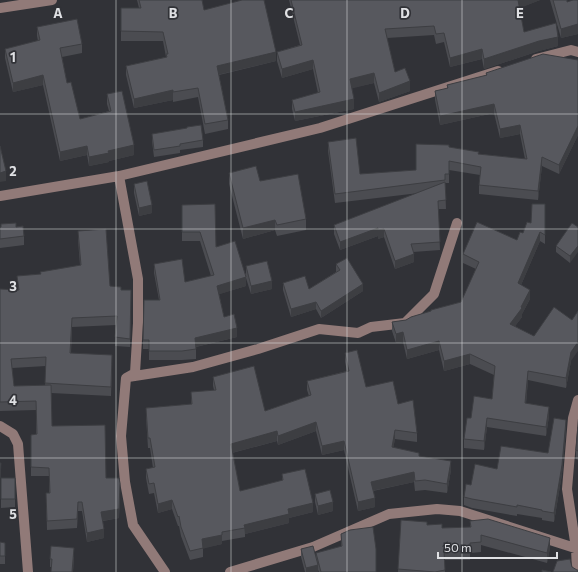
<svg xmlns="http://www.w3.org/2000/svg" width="578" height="572" font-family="Commissioner,sans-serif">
<rect width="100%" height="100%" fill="#313237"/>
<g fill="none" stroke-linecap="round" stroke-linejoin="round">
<path stroke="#917a78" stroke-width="10" d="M0 8 52 0
M536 59 571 50 578 52
M119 176 138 279V323L135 373 126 378 121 436 125 482 133 525 165 572
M0 196 119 176 320 128 498 71
M128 377 193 367 258 349 319 329 358 333 371 327 405 323 434 294 457 223
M0 426 13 434 18 444 28 572
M230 572 313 547 389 514 437 509 460 511 578 549
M577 572 576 548 567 489 573 418 578 400"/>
</g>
<path fill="#4b4c51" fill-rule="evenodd" d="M137 0H202L204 10 276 61 219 75 228 120V129L205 134 198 97 173 102V100L134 108 126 75V66L166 57 163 41H121V8H139Z
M289 0H540L519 8 524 32 558 46 539 51 484 69 482 59 450 67 444 42 436 44 434 35 387 38 395 72 410 91 379 102 374 83 351 88 354 109 295 121 292 109V100L318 93 313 69 282 78 277 61V52L300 45Z
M550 0H567V2L578 0V34L561 38Z
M37 27 82 44V53L62 57 67 83 80 119 109 111 107 104V94L134 155 109 161V162L89 166 87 155 60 161 43 85 13 92 5 58V49L38 41 37 36Z
M578 60V135L559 174 542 166 538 200 479 194V185L480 175 449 170V183H445L446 209H438L440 250 413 252 414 262 395 269 384 237 378 239V236L340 250 334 234V225L419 193 335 203 328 151V142L360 174 416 170 449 147 479 154 525 159 520 134 500 138 494 113 440 125 435 100V91L447 89V85L486 76V73Z
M152 134 203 140V147L180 150V153L154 157 152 141Z
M229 173 260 181 306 219V230L277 236 275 230 243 239 229 184Z
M134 184 152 213 139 216 134 193Z
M545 204V244L540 241 521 285 530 299 522 314V317L515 326 571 361 566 388 528 380 526 404 549 416 546 436 487 427 484 450 464 448V439L471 418 492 399 494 375 470 364 444 371 439 350 407 359 403 342 396 343 392 331V322L406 320 431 311V310L461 302 476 269 463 263V254L517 240 523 233Z
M182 214 246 274V266L272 289 251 294 246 278V286L219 294 224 317 237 337 196 347V359L182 360H149V349H143V340L159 300 154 273V264L185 282 211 276 200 241H182Z
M0 227H16L24 236V245L0 248Z
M578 227 570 263 556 252V246Z
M78 231 110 286 121 290H131L130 347 115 346 116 325 72 327 71 353 112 364 111 396 51 393 52 426 106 478 120 492 119 518 103 521 104 538 87 542 82 511H78L77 528 47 530 46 493H49V476H31V435L36 434V410L0 411V289L18 290 17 276 40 274 80 265 78 240ZM46 366 45 386H14L12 368Z
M336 264 363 291 321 318 316 309 291 317 283 290V283L309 289 336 272Z
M345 353 366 387 398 404 417 433V442L395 439 393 448 419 456 451 470 447 493 425 490 415 491 414 482 373 491 375 507 358 511 344 450 322 455 316 431 278 445 277 441 232 453 240 491 282 481V474L313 512 289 518V523L245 534V537L222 541V544L203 548V557L190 560 181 536 179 526H178L172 509 158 513 154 493 149 494 146 478V469L153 468 150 448H148L146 417V408L191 404V392L214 390 213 386V377L265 411 309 396 307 390V381L347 371 345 362Z
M578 427V460L576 459V450Z
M566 429 562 474 554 522 542 520V518L517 514V516L472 508 464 505V497L471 485 497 469 548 453Z
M1 471V478H15V507L1 508Z
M315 494 333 511 318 515 315 502Z
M401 520 442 528 470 527V521L550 548 547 563 481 545V552L470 553V560H444L445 572H398Z
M341 534 376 572H319L318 570V572H305L301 557V549L316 556V553L341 547Z
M0 542 5 543V564H0Z
M74 557 73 572H51V567H50V559Z"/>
<path fill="#3d3e42" d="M518 0H540L518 9Z
M578 24V34L561 38V29Z
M558 37V46L539 51 484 69V59L539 41Z
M482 49V59L450 67V58Z
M276 52V61L217 75V66Z
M313 60V69L282 78V69Z
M374 73V83L350 89V79Z
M43 75V85L13 92V83Z
M410 81V91L379 102V93Z
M173 90V100L134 108V99Z
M354 99V109L295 121V112Z
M494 104V113L440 125V116Z
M520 125V134L500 138V129Z
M578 126V135L559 174V165Z
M134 145V155L109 161V162L89 166V157L108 151Z
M87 146V155L60 161V152Z
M542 157V166L538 200V191Z
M6 171V181L0 182V173Z
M152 205V213L139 216V208Z
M275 220V230L243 239V228Z
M378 228V236L340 250V242Z
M384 229V237L378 239V230Z
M540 232V241L518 292V283Z
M578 246V252L570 263V256Z
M414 254V262L395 269V261Z
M246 277V286L217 295V286Z
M272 281V289L251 294V286Z
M363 284V291L321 318V311Z
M530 290V299L522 314V317L510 333V324L521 307Z
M316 302V309L291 317V309Z
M237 328V337L195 347V338Z
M403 332V342L396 343V334Z
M439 341V350L407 359V350Z
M578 342V351L571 361 566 388V378L571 352Z
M470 354V364L444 371V361Z
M112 355V364L111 396V387Z
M528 371V380L525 413V403Z
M549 407V416L546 436V427Z
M487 418V427L484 450V441Z
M566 420V429L562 474 554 522V513Z
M316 422V431L278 445V436Z
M395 430V439L392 456V447Z
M277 431V441L231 453V444Z
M344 441V450L322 455V446Z
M451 461V470L447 493V484Z
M414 472V482L371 491V482Z
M120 483 119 518 101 521V512Z
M375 498V507L358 511V502Z
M172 500V509L158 513V504Z
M78 502V511L77 528V519Z
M333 502V511L318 515V506Z
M313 503V512L289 518V523L245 534 244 525 288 509Z
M104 529V538L87 542V533Z
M222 535V544L202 549V539Z
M550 538V548L547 563V553Z
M74 548 73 572H72Z
M318 565V572H306V568Z"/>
<path fill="#57585e" stroke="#3d3e42" d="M139 0H202L204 10 242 0H264L276 52 217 66 228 120 205 124 198 88 173 92V90L134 99 126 66 167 57 166 54H168L163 32 121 31V8H141Z
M291 0H518L524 32 556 23 558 37 539 41 484 59 482 49 450 58 444 33 436 34 434 26 385 29 395 72 405 68 410 81 379 93 374 73 350 79 354 99 295 112 292 100 320 92 313 60 282 69 277 52 302 45Z
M553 0H567V2L573 0H578V24L561 29Z
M77 19 82 44 60 48 67 83 71 82 80 119 111 111 107 94 122 91 134 145 108 151 109 153 89 157 87 146 60 152 43 75 13 83 5 49 40 40 37 27Z
M543 54 578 60V126L559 165 542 157 538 191 479 185 481 167 449 161V174H445V180L335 194 328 142 356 138 360 174 416 170V144L449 145V147L479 152 478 154 527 159 520 125 500 129 494 104 440 116 435 91 448 88 447 85 487 75 486 73Z
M201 125 203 140 180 144V146L154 150 152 134 187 128V127Z
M0 146 6 171 0 173Z
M256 166 260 181 298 174 306 219 277 225 275 220 243 228 229 173Z
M147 181 152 205 139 208 134 184Z
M445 182 446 200 438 201 440 242 411 244 414 254 395 261 384 229 378 230V228L340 242 334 225Z
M215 204 216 247 235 241 246 277 217 286 224 317 234 314 237 328 195 338 196 349 182 351H149V340H143L144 300H160L154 264 182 259 185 282 214 275 200 232H182V205Z
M532 204H545V235L540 232 518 283 530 290 521 307 522 308 510 324 534 336 554 307 572 320 578 311V342L571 352 566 378 528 371 525 403 549 407 546 427 487 418 484 441 464 439 467 418H471L474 396 492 399 495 366 470 354 444 361 439 341 407 350 403 332 396 334 392 322 406 320 411 317 431 311V310L461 302 479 262 463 254 477 222 517 240 520 232 523 233 527 222 531 223Z
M16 223V227L23 226 24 236 0 239V227H1V224Z
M572 223 578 227V246L570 256 556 246Z
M106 229 110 286 121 287V290H131L130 339 115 337 117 316 72 318 70 353 112 355 111 387 45 383 46 357 11 359 14 386 51 385 52 426 105 425 106 478H119L120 483 119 509 101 512 104 529 87 533 82 502H78L77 519 47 521 46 493H50L49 468 31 467V435L37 434 36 401 0 402V289L19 290 17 276 41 274 40 272 81 265 78 231Z
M347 258 363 284 321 311 316 302 291 309 283 283 305 276 309 289 340 270 336 264Z
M267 261 272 281 251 286 246 266Z
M357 350 366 387 393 381 398 404 413 400 417 433 395 430 392 447 419 453V456L451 461 447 484 425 480 415 481 414 472 371 482 375 498 358 502 344 441 322 446 316 422 278 436 277 431 231 444 240 491 283 480 282 474 305 469 313 503 288 509 289 514 244 525 245 528 222 532V535L202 539 203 548 190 551 181 527 179 516 178 517 172 500 158 504 154 483 149 484 146 469 155 467 150 438H148L146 408 192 404 191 392 216 390 213 377 254 366 265 411 311 395 307 381 349 371 345 353Z
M554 418 566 420 562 465 554 513 542 511V510L517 505V507L472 499 464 497 466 484 471 485 475 464 497 469 501 446 548 453Z
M578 427V451L576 450Z
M0 463H1L0 478Z
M1 478H15V499H1Z
M330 490 333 502 318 506 315 494Z
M488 519 550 538 547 553 481 535V542L470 543V551H444L445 570 435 572 398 569 401 520 427 522V525L442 524V528L471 527 470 521Z
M373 527 376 549V572H321L316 553 342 546 341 534 350 530Z
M0 542 5 543V556H0Z
M51 546 74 548 72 572H51L52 559H50Z
M313 546 318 565 306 568 301 549Z
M570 559 572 567 577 570H578V572H553L557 561Z
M542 570 551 572H542Z"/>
<path fill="none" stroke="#e0e1e4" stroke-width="1" stroke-opacity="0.55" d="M116 0V572M231 0V572M347 0V572M462 0V572M0 114H578M0 229H578M0 343H578M0 458H578"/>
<g font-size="13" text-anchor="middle" font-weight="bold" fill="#e0e1e4" stroke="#313237" stroke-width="3.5" stroke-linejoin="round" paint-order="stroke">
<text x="58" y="18">A</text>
<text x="173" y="18">B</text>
<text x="289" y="18">C</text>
<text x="405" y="18">D</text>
<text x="520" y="18">E</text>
<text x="13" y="62">1</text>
<text x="13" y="176">2</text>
<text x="13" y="291">3</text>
<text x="13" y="405">4</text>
<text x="13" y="519">5</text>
</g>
<path d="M438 552v6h119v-6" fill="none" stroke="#e0e1e4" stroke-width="2"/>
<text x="444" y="552" font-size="12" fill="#e0e1e4" stroke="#313237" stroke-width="3" paint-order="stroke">50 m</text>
</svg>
